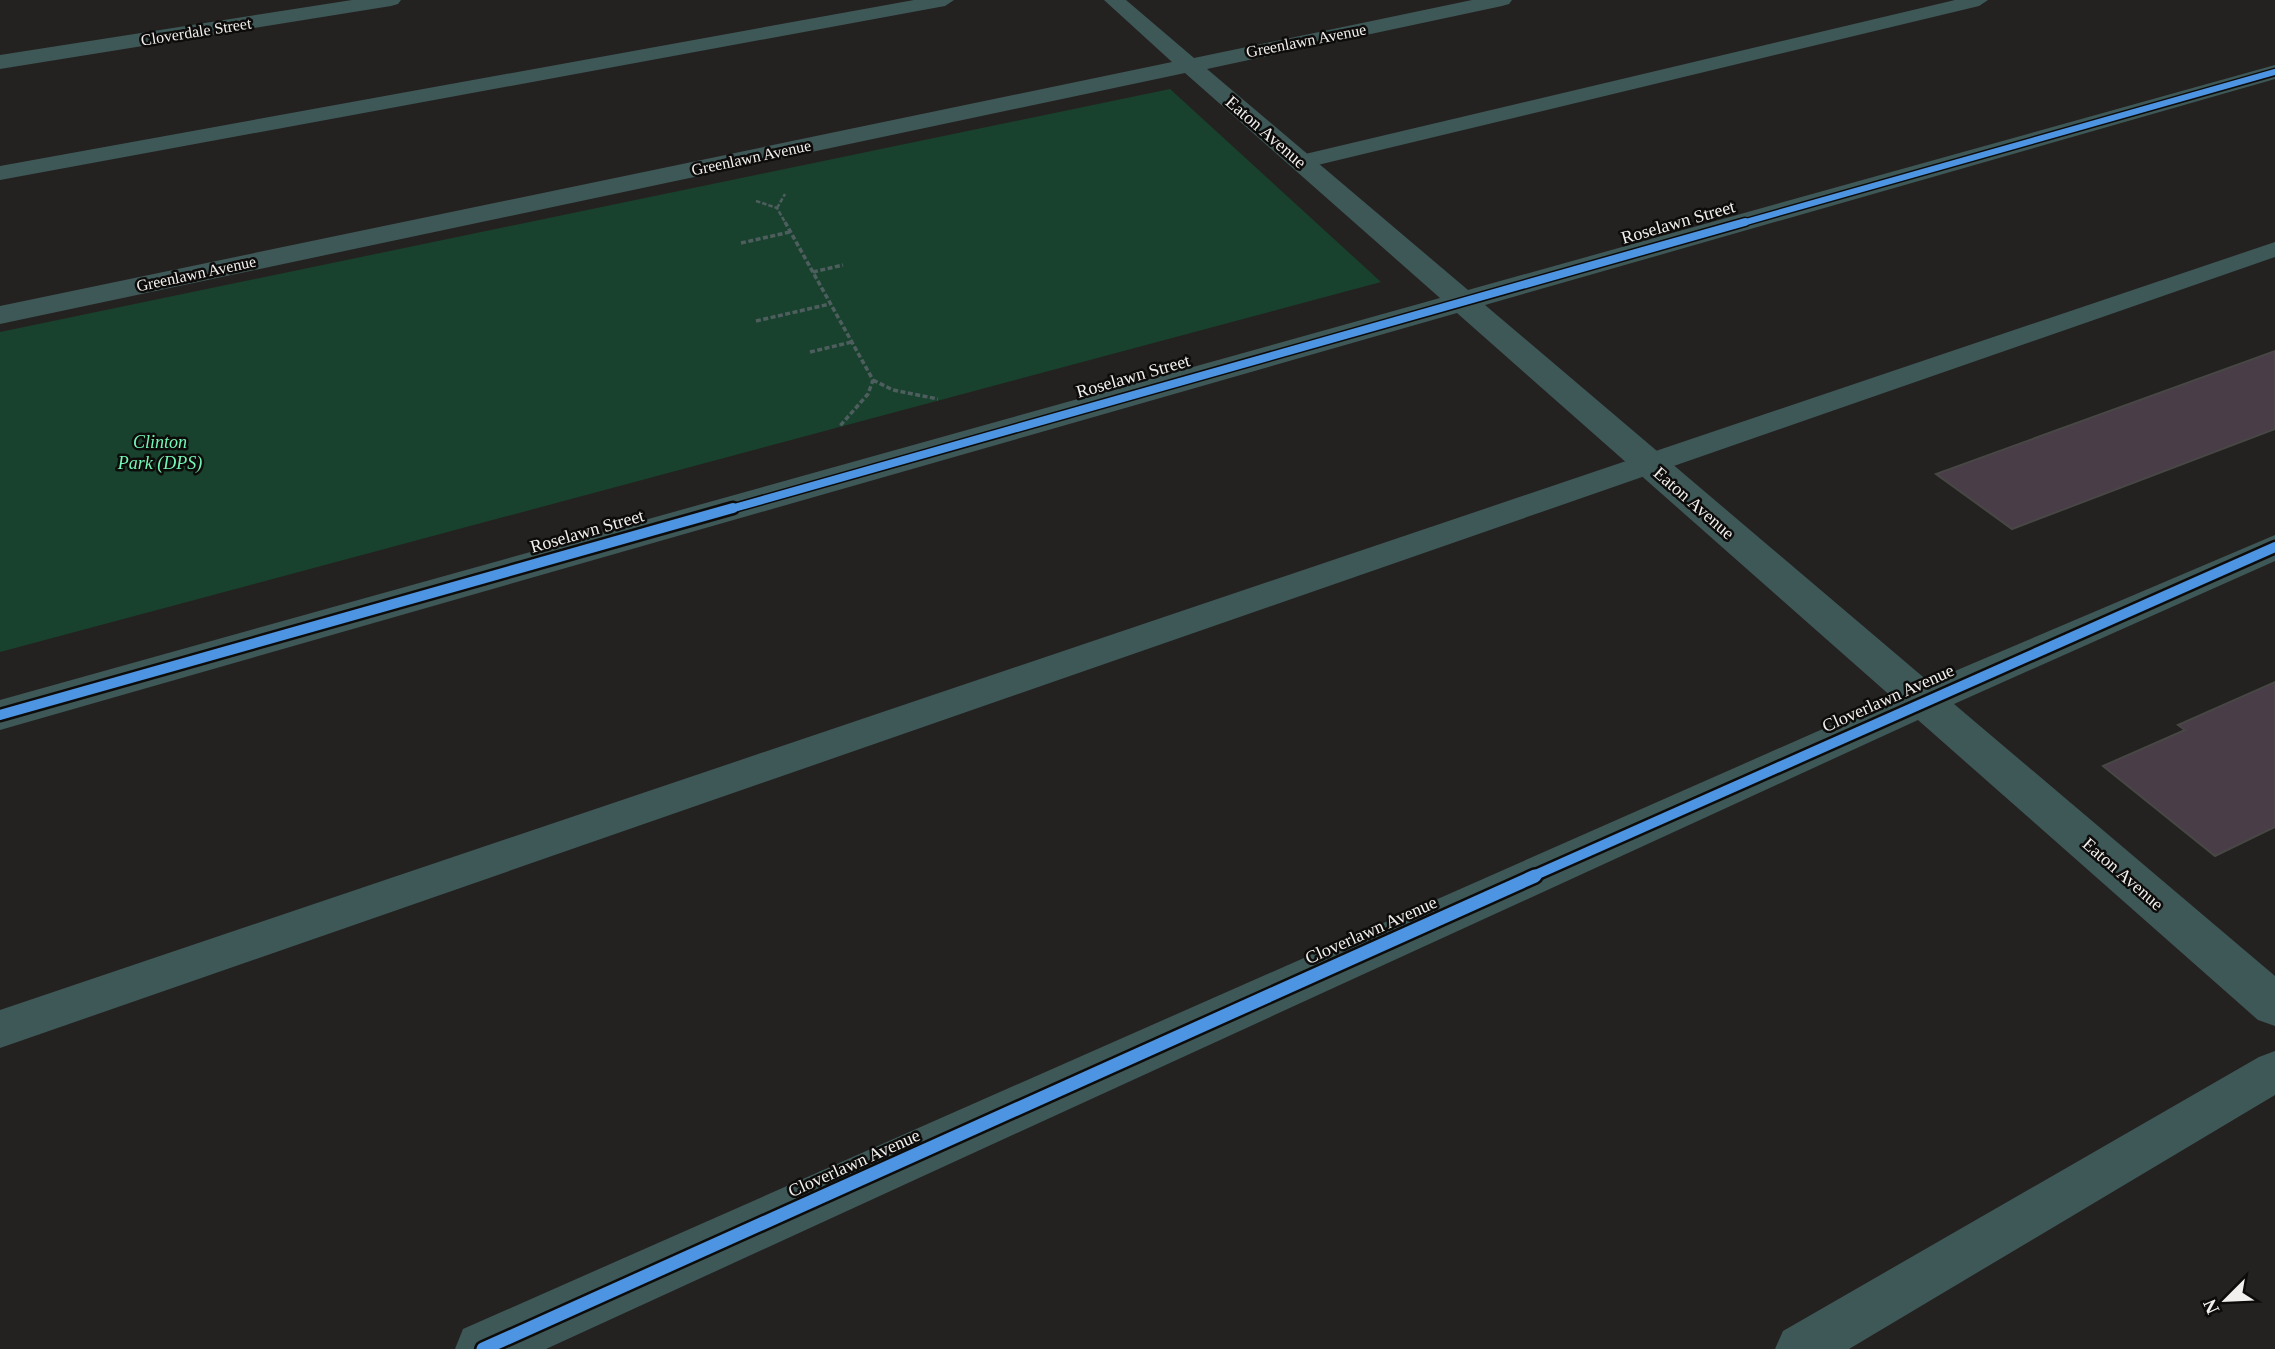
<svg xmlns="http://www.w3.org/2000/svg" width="2275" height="1349" font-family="'Times New Roman',serif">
<rect width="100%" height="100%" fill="#242220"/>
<path fill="#19422e" d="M1170 89 1381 282 0 652V332Z"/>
<path fill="#493d47" stroke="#484746" stroke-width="2" d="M2275 351V429L2012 529 1936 474Z
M2275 682V827L2215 856 2103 766 2185 730 2178 725Z"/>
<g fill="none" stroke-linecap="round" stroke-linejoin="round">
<path stroke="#4e5e5e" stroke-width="2.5" stroke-dasharray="4.5 2" stroke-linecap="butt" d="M756 201 777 208 786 224
M777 208 785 194"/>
<path stroke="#4e5e5e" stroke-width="3.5" stroke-dasharray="5 2.5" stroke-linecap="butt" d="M785 222 873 380 868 394 839 427
M741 243 790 232
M813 272 843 265
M756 321 830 304
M810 352 852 342
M873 380 893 390 938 399"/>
<path fill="#3e5857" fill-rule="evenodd" d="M914 0H954L945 6 0 180V166Z
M1955 0H1988L1979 6 1301 169 1293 167 1290 162 1293 157 1301 155Z
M2275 242V257L0 1048V1010Z
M2275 1051V1095L1849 1349H1775L1783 1331 2259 1057Z"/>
<path fill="#3e5857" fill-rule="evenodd" d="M352 0H401L398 4 391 6 0 69V55Z
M1104 0H1126L1194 58 1472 0H1512L1509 4 1502 6 1207 69 1468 290 2275 65V79L1485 305 1929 682 2275 535V561L1954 704 2275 976V1026L2258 1020 1918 720 546 1349H455L463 1329 1893 698 1457 313 0 730V700L1440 298 1185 73 0 324V306L1172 62Z"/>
<defs>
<path id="cycleway-far3" d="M1739 224 2275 72"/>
<path id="cycleway-far2" d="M727 510 1745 222"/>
<path id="cycleway-far1" d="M0 715 733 508
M1531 877 2275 547"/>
<path id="cycleway" d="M483 1349 1535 876"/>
</defs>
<use href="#cycleway-far3" stroke="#0d0c0b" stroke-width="9"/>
<use href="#cycleway-far2" stroke="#0d0c0b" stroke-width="11"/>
<use href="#cycleway-far1" stroke="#0d0c0b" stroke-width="15"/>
<use href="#cycleway" stroke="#0d0c0b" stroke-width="18"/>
<use href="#cycleway-far3" stroke="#4d94e3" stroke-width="6"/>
<use href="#cycleway-far2" stroke="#4d94e3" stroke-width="8"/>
<use href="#cycleway-far1" stroke="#4d94e3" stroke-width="10"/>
<use href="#cycleway" stroke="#4d94e3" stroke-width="13"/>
</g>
<g text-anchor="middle" stroke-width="5" stroke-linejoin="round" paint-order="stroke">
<g font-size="16" fill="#f1f0ee" stroke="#0d0c0b">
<text transform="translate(196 31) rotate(-9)" y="6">Cloverdale Street</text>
<text transform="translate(1306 40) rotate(-11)" y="6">Greenlawn Avenue</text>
<text transform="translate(751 157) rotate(-12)" y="6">Greenlawn Avenue</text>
<text transform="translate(196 273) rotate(-12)" y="6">Greenlawn Avenue</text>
</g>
<g font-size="18" fill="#f1f0ee" stroke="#0d0c0b">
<text transform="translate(1266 132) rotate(41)" y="6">Eaton Avenue</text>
<text transform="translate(1678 222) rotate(-16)" y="6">Roselawn Street</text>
<text transform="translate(1133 376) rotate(-16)" y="6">Roselawn Street</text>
<text transform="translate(1694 503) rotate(41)" y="6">Eaton Avenue</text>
<text transform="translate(587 531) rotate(-16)" y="6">Roselawn Street</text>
<text transform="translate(1888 698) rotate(-24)" y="6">Cloverlawn Avenue</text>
<text transform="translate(2123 874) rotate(41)" y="6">Eaton Avenue</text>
<text transform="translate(1371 930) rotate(-24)" y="6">Cloverlawn Avenue</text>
<text transform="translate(854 1163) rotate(-24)" y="6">Cloverlawn Avenue</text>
</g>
<g font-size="18" font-style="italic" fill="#73f7b6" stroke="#0d0c0b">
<text x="160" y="448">Clinton<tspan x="160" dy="21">Park (DPS)</tspan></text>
</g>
</g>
<g transform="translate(2226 1300) rotate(246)" stroke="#0d0c0b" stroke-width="5" paint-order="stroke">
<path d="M0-5L12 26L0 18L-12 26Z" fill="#f1f0ee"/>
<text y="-10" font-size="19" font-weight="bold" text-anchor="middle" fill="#f1f0ee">N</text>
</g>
</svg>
